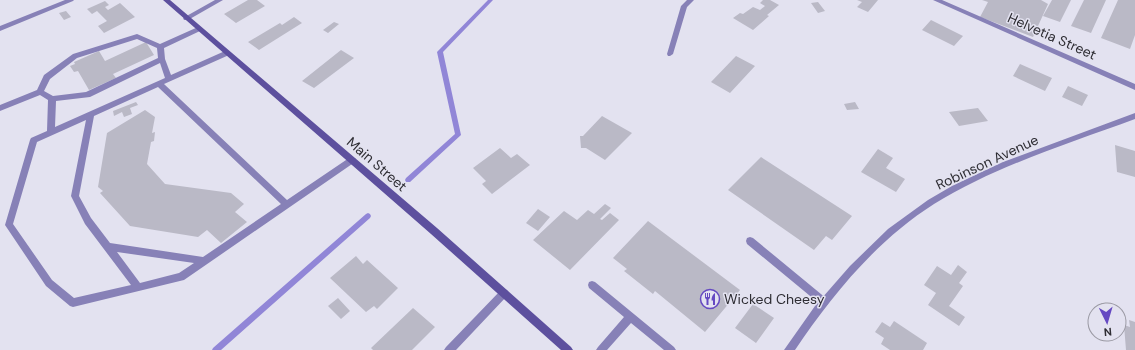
<svg xmlns="http://www.w3.org/2000/svg" width="1135" height="350" font-family="'DM Sans',sans-serif">
<rect width="100%" height="100%" fill="#e3e2f0"/>
<g fill="none" stroke-linecap="round" stroke-linejoin="round">
<path fill="#9186d7" fill-rule="evenodd" d="M488 0H493L443 52 461 135 410 182H406L405 180 406 178 455 134 437 52Z
M368 213 370 214 371 216 370 218 221 350H212L213 348 366 214Z"/>
</g>
<path fill="#bab9c6" d="M248 0H257L265 6 236 23 224 14Z
M763 0H770L779 5 767 15 769 16 753 30 733 18 740 13 743 14 753 7 760 10 765 6 760 3Z
M857 0H878L868 12 857 7 862 2Z
M982 0H1041L1048 4 1033 37 980 17 988 2Z
M1052 0H1071L1060 22 1043 16Z
M1084 0H1106L1091 33 1071 26Z
M1118 0H1135V35L1130 49 1101 38Z
M105 1 109 5 105 7 108 10 120 3 135 17 104 33 98 26 107 21 97 11 92 14 87 9Z
M818 2 825 11 818 13 811 3Z
M66 11 71 17 64 20 59 13Z
M294 17 302 23 259 50 248 42 280 23 282 25Z
M931 20 963 36 954 46 922 30Z
M334 22 339 24 328 33 323 30Z
M146 42 154 55 113 74 116 78 89 90 78 71 74 72 70 66 75 64 74 62 99 51 105 61Z
M341 50 354 58 314 88 302 81Z
M736 56 755 66 730 93 711 82Z
M1020 64 1052 78 1045 91 1013 76Z
M1068 86 1088 95 1082 106 1062 97Z
M136 102 138 105 130 108 132 114 124 117 122 112 114 116 113 111Z
M855 102 859 109 847 110 844 104Z
M978 108 988 121 959 126 949 112Z
M145 110 155 117 152 133 155 132 154 141 151 142 147 164 165 184 231 193 244 204 235 212 247 222 221 243 207 230 198 237 130 226 100 193 103 191 98 187 107 133Z
M602 116 632 133 605 160 586 148H581L580 136H583Z
M1115 145 1135 151V177L1117 172Z
M500 148 511 158 517 154 530 165 492 194 482 184 486 181 473 168Z
M878 149 893 158 886 168 905 179 896 192 861 172Z
M761 157 852 216 832 240 826 236 814 250 728 190Z
M605 204 611 208 600 219 602 220 610 213 619 220 570 270 533 240 564 211 577 220 588 210 594 214Z
M538 209 550 217 538 231 526 223Z
M648 221 740 290 705 332 655 291 653 294 624 271 627 269 613 258Z
M356 256 363 264 367 260 398 288 377 309 374 306 366 312 330 278Z
M958 265 967 272 959 283 963 286 949 306 965 317 959 326 928 305 936 293 924 285 937 266 951 275Z
M338 298 350 311 341 319 328 306Z
M1101 303 1114 307 1115 310H1102Z
M753 304 774 318 756 343 735 328Z
M413 308 435 327 412 350H373L371 348Z
M1129 320 1135 322V350H1126L1124 325 1130 327Z
M894 321 927 343 923 350H890L881 344 884 338 875 332 882 322 890 327Z"/>
<g fill="none" stroke-linecap="round" stroke-linejoin="round">
<path fill="#8781b7" fill-rule="evenodd" d="M198 27 201 29 200 31 164 48 165 59 171 75 225 51H229L230 53 229 55 164 84 287 200 349 158H355L356 160 355 162 184 280 73 307 70 306 46 286 5 225 30 140 31 138 47 131 48 100 40 95 0 111V105L37 90 44 75 73 54 137 34 160 44ZM137 39 157 48 158 58 86 92 53 96 44 91 50 79 77 58ZM160 63 165 78 55 127 56 101 90 97ZM158 87 281 204 203 257 110 243 91 218 79 196 94 116ZM86 120 71 196 85 224 131 285 74 298 52 280 13 224 37 142ZM117 252 194 263 179 273 140 283Z
M750 237 753 238 827 299 829 302 827 305 824 306 821 305 747 244 746 241 747 238Z
M592 281 595 282 674 347 676 350H664L631 323 607 350H596L598 347 624 317 589 288 588 285 589 282Z
M504 289 507 290 509 293 507 296 456 350H444L446 347 501 290Z"/>
<path fill="#8781b7" fill-rule="evenodd" d="M65 0H74L73 1 0 31V26Z
M215 0H223L188 20H184L183 18Z
M687 0H694L687 7 673 54 670 56H668L667 54 681 6Z
M933 0H942L1135 84V90Z
M1135 113V119C1067 144 996 166 934 204 877 240 832 295 795 350H784L815 306 850 266 888 229 928 200 952 186 1003 162Z"/>
<path fill="#5d509e" fill-rule="evenodd" d="M163 0H170L437 228 571 347 573 350H561L431 234Z"/>
</g>
<defs>
<symbol id="restaurant-ring" viewBox="-11 -11 22 22"><circle r="9.5" fill="#e3e2f0" stroke="#6549c2" stroke-width="1.5"/><path d="M-5-6h1v4h1v-4h1v4h1v-4h1v5L-1.5 .5V6h-2V.5L-5-1ZM5-6V6H3V1.5H1.5Q1.5-4 5-6Z" fill="#6549c2"/></symbol>
</defs>
<g fill-rule="evenodd">
<use href="#restaurant-ring" x="699" y="288" width="22" height="22"/>
</g>
<g text-anchor="middle" stroke-width="3" stroke-linejoin="round" paint-order="stroke">
<g font-size="14" fill="#2e2d33" stroke="#e3e2f0">
<text transform="translate(1052 36) rotate(24)" y="5">Helvetia Street</text>
<text transform="translate(987 162) rotate(-25)" y="5">Robinson Avenue</text>
<text transform="translate(377 164) rotate(41)" y="5">Main Street</text>
</g>
<g font-size="14" fill="#2e2d33" stroke="#e3e2f0" text-anchor="start">
<text x="724" y="304">Wicked Cheesy</text>
</g>
</g>
<g transform="translate(1107 322) rotate(175)"><circle r="19" fill="#e3e2f0" stroke="#9b9aa4"/>
<path d="M0-3L7 15L0 10L-7 15Z" fill="#6549c2"/>
<text y="-6" font-size="11" font-weight="bold" text-anchor="middle" fill="#2e2d33">N</text>
</g>
</svg>
